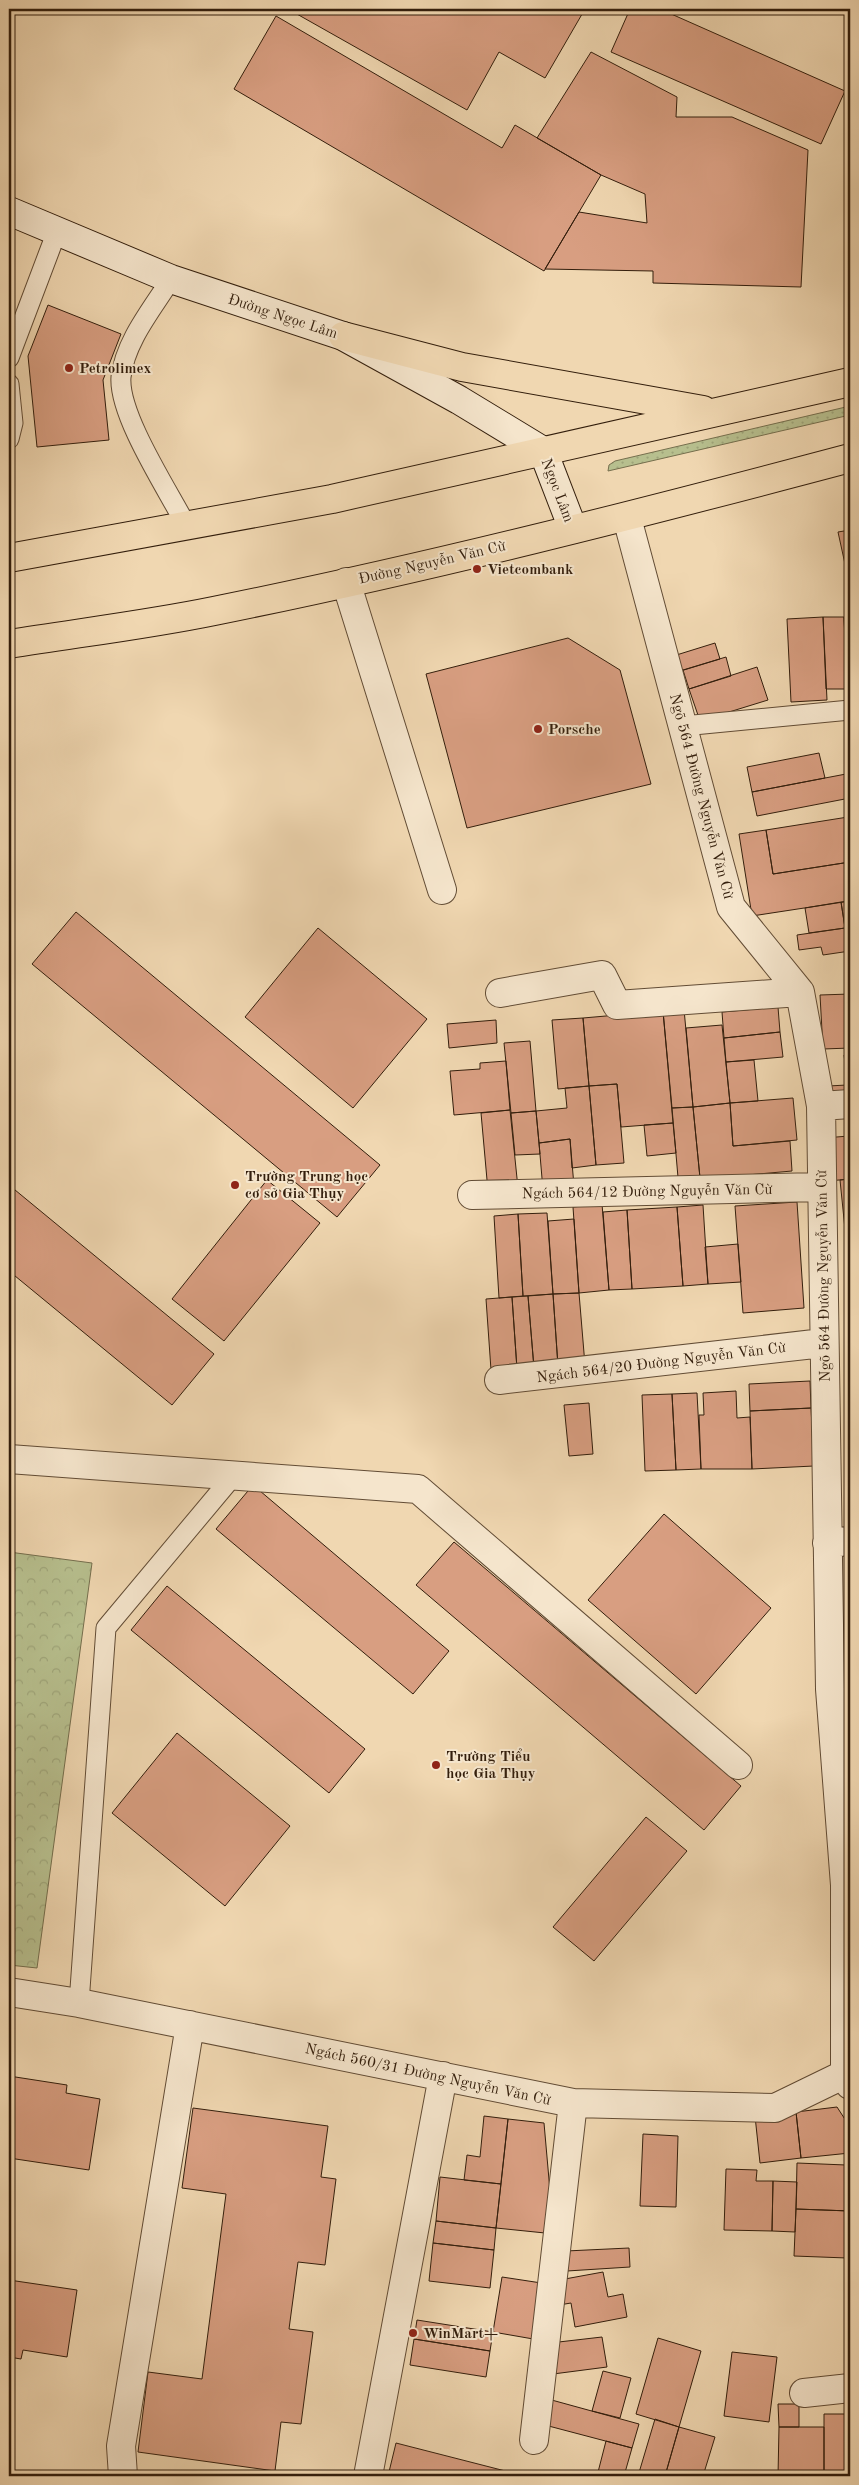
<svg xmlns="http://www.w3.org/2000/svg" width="859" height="2485" font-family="'Old Standard TT',serif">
<defs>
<pattern id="grass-dots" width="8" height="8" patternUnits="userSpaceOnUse" patternTransform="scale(1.25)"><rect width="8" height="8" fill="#b7bf8e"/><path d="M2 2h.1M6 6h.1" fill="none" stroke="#9ea479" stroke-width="1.8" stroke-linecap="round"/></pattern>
<pattern id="park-crowns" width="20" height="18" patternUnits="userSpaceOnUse" patternTransform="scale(1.25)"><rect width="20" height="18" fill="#b7bf8e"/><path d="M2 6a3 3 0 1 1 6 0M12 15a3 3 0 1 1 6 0" fill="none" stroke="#9ea479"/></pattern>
</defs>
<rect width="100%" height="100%" fill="#f0d7b1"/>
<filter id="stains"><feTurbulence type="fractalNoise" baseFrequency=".004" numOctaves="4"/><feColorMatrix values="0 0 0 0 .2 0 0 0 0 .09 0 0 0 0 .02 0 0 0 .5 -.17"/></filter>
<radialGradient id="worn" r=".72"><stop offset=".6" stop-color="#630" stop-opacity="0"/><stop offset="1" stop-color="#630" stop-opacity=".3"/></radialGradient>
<path fill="url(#grass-dots)" stroke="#756e4d" d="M850 406V415L608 471 609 465 615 461Z"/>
<path fill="url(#park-crowns)" stroke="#756e4d" d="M9 1552 92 1563 37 1968 9 1965Z"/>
<path fill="#d89e81" stroke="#331e0c" d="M288 9H585L545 78 499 52 467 110Z
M630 9H660L845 91 821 144 611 52Z
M276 16 502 148 515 125 601 175 544 271 234 89Z
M591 52 677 97 676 117H732L808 150 801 287 653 283V271L545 269 579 212 647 223 645 194 601 175 537 138Z
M48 305 121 334 103 380 109 440 37 447 28 356Z
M850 530V587L838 532Z
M850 616V697L848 698 844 617Z
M823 617 827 700 791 702 787 619Z
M823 617H844L847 689H826Z
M568 638 620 670 651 784 467 828 426 674Z
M715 643 720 659 674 673 670 657Z
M726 657 731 676 689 689 683 670Z
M757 667 768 700 700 721 689 689Z
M819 753 825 778 752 792 747 767Z
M846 774 850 798 757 816 752 792Z
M848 817 850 862 773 874 766 830Z
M766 830 773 874 850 862V901L752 916 739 834Z
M850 901V933L846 934 841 902Z
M841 902 845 928 809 933 805 908Z
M76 912 380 1165 337 1217 32 964Z
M318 928 427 1019 353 1108 245 1017Z
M845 928 846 934 850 933V951L823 955 821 947 799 950 797 935Z
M850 994V1048L823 1049 820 995Z
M778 1007 780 1032 724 1038 722 1012Z
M684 1009 693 1107 672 1108 663 1011Z
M663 1011 673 1123 621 1127 617 1084 589 1086 583 1018Z
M583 1018 589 1086 558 1089 552 1020Z
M496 1020 497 1043 449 1048 447 1024Z
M722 1025 730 1103 693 1107 686 1028Z
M780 1032 783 1057 726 1062 724 1038Z
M530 1041 536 1111 511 1113 504 1043Z
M850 1054V1103L844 1055Z
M754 1060 758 1101 730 1103 726 1062Z
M506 1061 510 1110 454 1115 450 1071 480 1069V1063Z
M617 1084 624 1163 596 1165 589 1086Z
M847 1085 848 1100 829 1102 828 1086Z
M589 1086 596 1165 572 1168 570 1139 539 1143 536 1111 567 1108 565 1088Z
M793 1098 797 1140 733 1146 730 1103Z
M730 1103 733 1146 790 1141 792 1171 736 1176 701 1188 693 1107Z
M693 1107 701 1188 679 1189 672 1108Z
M510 1110 518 1188 488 1191 481 1113Z
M536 1111 540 1154 515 1155 511 1113Z
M673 1123 676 1153 647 1156 644 1125Z
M849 1136 850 1179 828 1181 824 1138Z
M570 1139 574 1186 543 1190 539 1143Z
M850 1179V1249H847L840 1180Z
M267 1180 320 1223 224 1341 172 1299Z
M9 1185 214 1354 172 1405 9 1271Z
M797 1202 804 1308 743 1313 735 1206Z
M602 1204 609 1290 579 1293 573 1207Z
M703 1205 708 1284 683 1286 677 1207Z
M677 1207 683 1286 632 1289 627 1210Z
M627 1210 632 1289 609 1290 603 1212Z
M547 1213 553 1294 523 1296 518 1214Z
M518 1214 523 1296 499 1298 494 1216Z
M574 1219 579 1293 553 1294 548 1221Z
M738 1244 741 1282 708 1284 705 1247Z
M579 1293 585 1365 558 1366 553 1294Z
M553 1294 558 1366 534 1368 528 1296Z
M528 1296 534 1368 517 1369 512 1297Z
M512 1297 517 1369 491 1370 486 1299Z
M810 1381 811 1408 750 1411 749 1384Z
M736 1391 737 1418 750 1417 752 1469H701L699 1415H704L703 1393Z
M697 1393 701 1469 676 1470 672 1394Z
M672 1394 676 1470 645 1471 642 1395Z
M589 1403 593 1454 569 1456 564 1405Z
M811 1408 814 1466 752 1469 750 1411Z
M253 1485 449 1651 413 1694 216 1529Z
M664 1514 771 1608 696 1694 588 1600Z
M454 1542 741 1786 704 1830 416 1585Z
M167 1586 365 1749 329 1793 131 1630Z
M850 1710V1742L843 1711Z
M177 1733 290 1826 225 1906 112 1813Z
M646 1817 687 1851 594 1961 553 1927Z
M9 2076 67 2085 66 2093 100 2099 89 2170 9 2158Z
M837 2107 850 2127V2153L801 2158 796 2112Z
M193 2108 328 2126 321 2177 336 2179 325 2265 298 2262 289 2329 313 2332 301 2424 281 2422 275 2471 138 2452 148 2372 202 2379 226 2194 182 2188Z
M796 2112 801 2158 760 2163 755 2116Z
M484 2116 508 2119 501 2184 464 2180 467 2155 480 2157Z
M508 2119 544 2123 550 2191 545 2233 496 2228Z
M643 2134 678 2136 676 2207 640 2206Z
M797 2163 846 2165V2183L850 2184V2211L796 2209Z
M726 2169 757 2170 756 2181H773L772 2231 724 2230Z
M440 2177 501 2184 496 2228 436 2221Z
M773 2181 797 2182 795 2232 772 2231Z
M796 2209 850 2211V2241H847V2258L794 2256Z
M436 2221 496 2228 494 2250 433 2243Z
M433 2243 494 2250 490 2288 429 2281Z
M629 2248 630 2267 567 2271 566 2251Z
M603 2272 608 2297 623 2294 627 2317 575 2327 571 2303 559 2305 554 2281Z
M502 2277 548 2284 539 2340 493 2332Z
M9 2280 77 2290 67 2357 23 2350 21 2359 9 2357Z
M417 2320 493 2332 490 2351 414 2339Z
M602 2337 607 2367 553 2374 550 2343Z
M658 2338 701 2351 679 2427 636 2414Z
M414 2339 490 2351 486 2377 410 2365Z
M732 2352 777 2357 769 2422 724 2416Z
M603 2371 631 2378 620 2418 592 2411Z
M548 2399 639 2424 632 2448 541 2424Z
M778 2404H799V2427H779Z
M824 2414H850V2476H824Z
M655 2419 679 2427 665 2476H638Z
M679 2427 715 2437 703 2476H665Z
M779 2427H824V2476H778Z
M606 2441 632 2448 624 2476H597Z
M396 2443 521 2475V2476H388Z"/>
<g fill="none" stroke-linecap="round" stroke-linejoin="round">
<defs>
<path id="lane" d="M171 279C153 308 125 341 121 377 118 415 169 492 187 527
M9 358 57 231
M9 384 13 423 9 439
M683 726 850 710
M79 2003 106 1628 234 1475"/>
<path id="street" d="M627 518 731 907 800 992 821 1106 830 1689 845 1885V2074L850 2085
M346 582 442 890
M500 993 602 975 617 1005 800 992
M821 1106 850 1104
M472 1195 821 1187
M499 1380 823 1343
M9 1459 418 1489 738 1765
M827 1543 850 1541
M9 1992 79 2003 573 2103 775 2108 845 2074
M804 2393 850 2388
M534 2440 573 2103
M123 2476 121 2446 190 2025
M368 2476 443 2076"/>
<path id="secondary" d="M9 211 171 279 343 336 459 400 543 451 573 529"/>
<path id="primary" d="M343 336 462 367 703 410
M9 558 332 499 850 382
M9 644C77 633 146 625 214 611 428 568 639 514 850 458"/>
</defs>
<use href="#lane" stroke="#624c35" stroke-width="21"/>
<use href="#street" stroke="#624c35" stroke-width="30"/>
<use href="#secondary" stroke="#331e0c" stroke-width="30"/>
<use href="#primary" stroke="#331e0c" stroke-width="30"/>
<use href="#lane" stroke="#f5e5cc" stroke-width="19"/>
<use href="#street" stroke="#f5e5cc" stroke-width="28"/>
<use href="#secondary" stroke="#f5e5cc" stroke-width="28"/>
<use href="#primary" stroke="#f0d7b1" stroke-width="28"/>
</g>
<g fill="#8f2418" stroke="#f5e5cc" stroke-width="2">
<circle cx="69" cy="368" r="5"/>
<circle cx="477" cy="569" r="5"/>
<circle cx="538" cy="729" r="5"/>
<circle cx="235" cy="1185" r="5"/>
<circle cx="436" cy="1765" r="5"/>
<circle cx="413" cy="2333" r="5"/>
</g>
<g text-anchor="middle" stroke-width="4" stroke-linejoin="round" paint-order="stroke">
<g font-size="15" fill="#331e0c" stroke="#f5e5cc">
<text transform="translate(283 316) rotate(18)" y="5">Đường Ngọc Lâm</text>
<text transform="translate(558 490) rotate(69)" y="5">Ngọc Lâm</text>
<text transform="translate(432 562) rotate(-13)" y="5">Đường Nguyễn Văn Cừ</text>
<text transform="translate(702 796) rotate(75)" y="5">Ngõ 564 Đường Nguyễn Văn Cừ</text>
<text transform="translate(647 1191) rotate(-1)" y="5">Ngách 564/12 Đường Nguyễn Văn Cừ</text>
<text transform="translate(823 1276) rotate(-91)" y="5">Ngõ 564 Đường Nguyễn Văn Cừ</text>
<text transform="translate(661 1362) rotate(-7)" y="5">Ngách 564/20 Đường Nguyễn Văn Cừ</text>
<text transform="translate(428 2074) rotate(12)" y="5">Ngách 560/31 Đường Nguyễn Văn Cừ</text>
</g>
<g font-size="15" font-weight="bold" fill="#331e0c" stroke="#f5e5cc" text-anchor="start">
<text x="79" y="373">Petrolimex</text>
<text x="487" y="574">Vietcombank</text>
<text x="548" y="734">Porsche</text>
<text x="245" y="1181">Trường Trung học<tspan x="245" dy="17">cơ sở Gia Thụy</tspan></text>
<text x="446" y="1761">Trường Tiểu<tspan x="446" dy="17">học Gia Thụy</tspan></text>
<text x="423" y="2338">WinMart+</text>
</g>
</g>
<rect width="859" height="2485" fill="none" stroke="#f0d7b1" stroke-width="30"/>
<rect x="10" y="10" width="839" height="2465" fill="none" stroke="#331e0c" stroke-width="2.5"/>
<rect x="15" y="15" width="829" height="2455" fill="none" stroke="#331e0c"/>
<rect width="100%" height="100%" filter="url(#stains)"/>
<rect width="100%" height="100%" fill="url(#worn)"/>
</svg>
